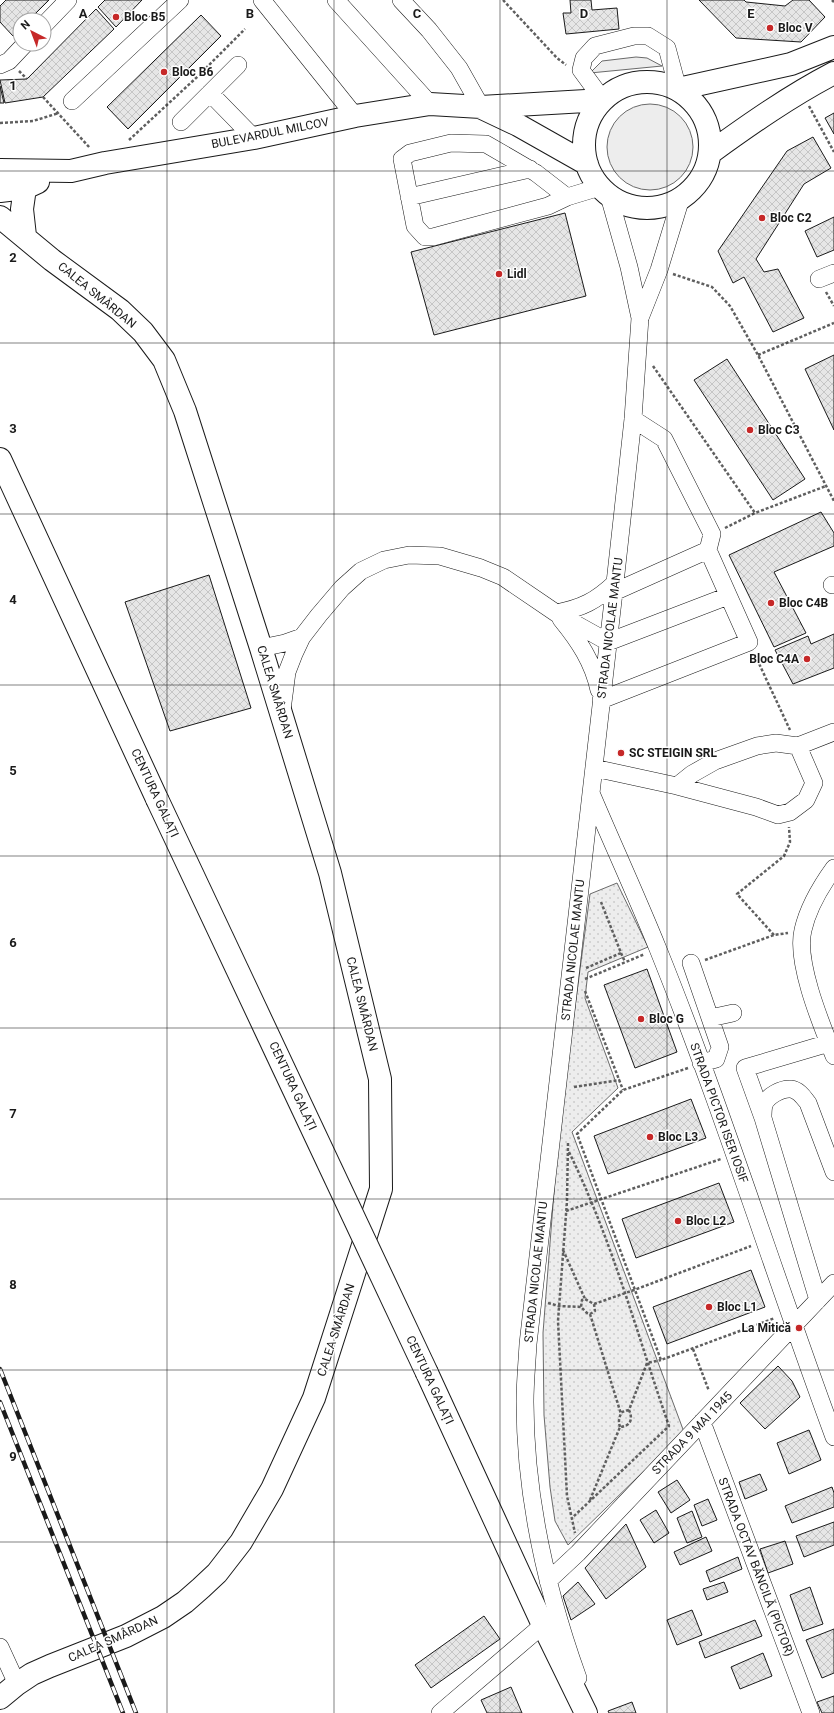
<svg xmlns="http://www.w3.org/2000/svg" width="834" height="1713" font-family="Roboto,sans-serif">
<defs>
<pattern id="park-dots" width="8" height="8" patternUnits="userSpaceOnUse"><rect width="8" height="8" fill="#ededed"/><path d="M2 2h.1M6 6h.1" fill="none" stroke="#cbcbcb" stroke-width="1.8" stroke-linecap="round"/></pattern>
<pattern id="building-cross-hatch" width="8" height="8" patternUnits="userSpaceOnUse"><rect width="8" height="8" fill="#e6e6e6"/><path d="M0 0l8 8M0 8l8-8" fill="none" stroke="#c5c5c5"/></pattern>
</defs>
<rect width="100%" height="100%" fill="#fff"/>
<path fill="#ededed" stroke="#6a6a6a" d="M636 57 647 58 662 66 590 73 602 61Z
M607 147a43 43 0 1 1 86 0a43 43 0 1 1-86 0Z"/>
<path fill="url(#park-dots)" stroke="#6a6a6a" d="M617 883 648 947 588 972 585 998 618 1088 572 1132 684 1432 568 1545 555 1521 550 1487 544 1415 543 1333 559 1128 590 894Z"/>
<path fill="url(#building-cross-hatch)" stroke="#1a1a1a" d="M6 0H49L29 20H20V29L13 36 0 22V6Z
M105 0H142L116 27 98 7Z
M570 0H591L592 10 617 8 619 29 566 34 563 13H571Z
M699 0H744L746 2 785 6 793 0H809L825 17 801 42 736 38Z
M96 9 114 29 43 97 5 103 0 80 27 79Z
M201 15 221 36 128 129 107 107Z
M0 86 4 103H0Z
M834 113V134L825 118Z
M813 137 831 168 804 184 756 259 764 272 778 269 804 318 773 332 744 277 733 283 718 251 787 151Z
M565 213 586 296 434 335 411 252Z
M834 217V250L817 257 805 231Z
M834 355V430L805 369Z
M727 359 805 479 773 500 694 380Z
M821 512 834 533V546L774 572 806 633 774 647 729 555Z
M209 575 251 708 170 731 125 602Z
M834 634V668L793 684 775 650 808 636 811 644Z
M647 969 677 1052 635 1068 604 985Z
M691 1099 706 1138 608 1174 594 1136Z
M719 1183 734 1222 636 1258 622 1219Z
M751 1270 765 1307 667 1344 653 1307Z
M778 1366 792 1381 800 1397 765 1429 740 1403Z
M809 1430 821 1460 789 1474 777 1443Z
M760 1474 767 1490 745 1499 739 1482Z
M677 1480 690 1500 671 1513 658 1492Z
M832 1487 834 1493V1507L792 1523 785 1506Z
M708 1499 717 1520 702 1526 694 1505Z
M656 1510 669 1533 654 1543 640 1520Z
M692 1511 702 1537 687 1543 677 1518Z
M834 1522V1545L804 1557 796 1536Z
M626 1524 646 1567 606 1599 585 1568Z
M706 1537 712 1551 680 1565 674 1552Z
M785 1541 793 1564 768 1573 760 1549Z
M738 1557 742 1569 710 1582 706 1571Z
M578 1582 595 1604 571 1620 563 1596Z
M724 1582 728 1592 707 1600 703 1589Z
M810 1587 823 1624 803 1631 790 1595Z
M692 1610 702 1635 677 1645 667 1620Z
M484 1616 500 1639 431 1688 415 1665Z
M755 1620 762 1636 705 1658 699 1642Z
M834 1629V1673L822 1678 806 1640Z
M763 1653 772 1676 740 1689 731 1667Z
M511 1687 522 1713H487L481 1700Z
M834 1696V1713H822L817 1702Z
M632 1702 636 1713H609L608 1711Z"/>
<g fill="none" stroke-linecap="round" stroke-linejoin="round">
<defs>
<path id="minor" d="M262 0 355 116
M336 0 430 104
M401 0 429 30 459 68 481 107
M44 25 68 0
M0 65 9 61 25 44
M210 93 254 138
M603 100 581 70 584 58 595 46 634 36H648L667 48 678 89
M72 101 180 0
M181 122 238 65
M609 196 629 267 640 318
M409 197 530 169
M567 197 536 173 486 144 451 143 410 153 402 159 415 226 425 237H433L548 206 567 197 600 187
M819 279 834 273
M832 585H834
M614 592 708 550
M556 613C582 608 596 601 615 583
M561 619C579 641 593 662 599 690
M608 642 728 596
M261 648 285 643 302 637
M601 700 749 642 708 550 712 534 664 439 633 419
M282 710 287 672 294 654 302 637 319 615 342 588 361 571 384 560 409 555 440 556 481 568 503 577 556 613 608 642
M594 768 677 786 756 807 778 815 790 812 806 800 814 783 798 746
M677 786 692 774 715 761 757 746 776 743 798 746 834 732
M591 793C613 845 637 897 658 949 723 1110 774 1275 834 1437
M834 868C821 886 808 908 803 930 795 962 822 1026 834 1056
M691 963 710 1018
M701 1063 716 1059 720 1047 710 1018 733 1013
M763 1118 745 1068 829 1043
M818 1300 763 1118C763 1114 763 1109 764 1105 767 1096 782 1088 791 1089 799 1090 804 1098 808 1103L834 1172
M702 1422 811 1713
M548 1581 578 1553 834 1283
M0 1647 17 1684
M578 1678C546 1589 525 1496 525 1402 525 1382 527 1363 528 1344L614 592 633 419 640 318 659 270 681 198
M440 1713 543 1625"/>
<path id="major" d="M584 145a63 63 0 1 1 126 0a63 63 0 1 1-126 0Z
M678 89 791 64 834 47
M482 108 518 125 587 164
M710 153C750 124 790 96 834 73
M0 170 71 171 105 163 254 138 355 116 430 104 481 107 603 100
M13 171 20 178 25 188 22 209 25 236
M0 191 25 188 38 182
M0 217 52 260 120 310 143 332 164 360 185 411 261 648 330 873 380 1079 381 1189 314 1398 272 1489 241 1542 217 1573 201 1588 185 1602 163 1617 126 1636 50 1666 32 1674 17 1684 0 1698"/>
<path id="highway" d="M0 459 157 799
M427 1373 543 1625 586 1713"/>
</defs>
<use href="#minor" stroke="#1a1a1a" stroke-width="18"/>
<use href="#major" stroke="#1a1a1a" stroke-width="24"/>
<use href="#highway" stroke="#1a1a1a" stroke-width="24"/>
<path stroke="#5f5f5f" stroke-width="2.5" stroke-dasharray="3 2" stroke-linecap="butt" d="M503 0 557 58 566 65
M832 0 834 2
M19 71 27 79
M43 97 90 148
M809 106 834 152
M0 123 33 121 59 113
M129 140 196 78 245 29
M673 274 712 287 730 306 758 355 834 501
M826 292 834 306
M758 355 834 323
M653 366 755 513
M725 528 755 513 826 486
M755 655 790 730
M774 935 737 894 784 856 790 842 789 827
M621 953 625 962
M705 960 774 935 788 933
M586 968 621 953 601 902
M585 979 645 954
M585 991 623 1090
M688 1068 623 1090 577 1134 661 1360 775 1318
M574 1087 620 1080
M568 1143 567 1201 558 1321 567 1496 575 1533
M569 1152C612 1240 637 1334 669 1426L572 1518
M566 1211 721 1159
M563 1250 585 1299
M548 1303 559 1306 581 1307
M594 1304 634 1290 751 1246
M590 1314 595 1311 594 1304 585 1299 582 1300 581 1307 587 1313 590 1314 621 1414
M693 1349 709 1391
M620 1427C618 1421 619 1417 622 1412L629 1410
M590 1500 620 1427C631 1426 633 1419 629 1410L647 1363 661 1360"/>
<use href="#minor" stroke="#fff" stroke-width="17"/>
<use href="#major" stroke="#fff" stroke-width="22"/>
<use href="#highway" stroke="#fff" stroke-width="22"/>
<defs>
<path id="rail" d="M0 1369 136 1713
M0 1402 123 1713"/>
</defs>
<use href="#rail" stroke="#1a1a1a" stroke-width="4.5"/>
<use href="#rail" stroke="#fff" stroke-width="3" stroke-dasharray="9" stroke-linecap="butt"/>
<defs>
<path id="highway-bridge" d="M157 799 427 1373"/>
</defs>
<use href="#highway-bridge" stroke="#1a1a1a" stroke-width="24" stroke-linecap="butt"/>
<use href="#highway-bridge" stroke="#fff" stroke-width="22"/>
</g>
<path fill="none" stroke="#1a1a1a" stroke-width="1" stroke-opacity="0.55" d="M167 0V1713M334 0V1713M500 0V1713M667 0V1713M0 171H834M0 343H834M0 514H834M0 685H834M0 856H834M0 1028H834M0 1199H834M0 1370H834M0 1542H834"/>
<g fill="#c62828" stroke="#fff" stroke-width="1.5">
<circle cx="116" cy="17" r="4"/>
<circle cx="770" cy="28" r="4"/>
<circle cx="164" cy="72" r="4"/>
<circle cx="762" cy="218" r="4"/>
<circle cx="499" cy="274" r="4"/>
<circle cx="750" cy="430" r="4"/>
<circle cx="771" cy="603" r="4"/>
<circle cx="807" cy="659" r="4"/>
<circle cx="621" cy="753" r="4"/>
<circle cx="641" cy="1019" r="4"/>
<circle cx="650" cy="1137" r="4"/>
<circle cx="678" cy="1221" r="4"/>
<circle cx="709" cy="1307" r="4"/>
<circle cx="799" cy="1328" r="4"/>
</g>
<g text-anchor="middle" stroke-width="3" stroke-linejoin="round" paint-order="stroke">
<g font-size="12" font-weight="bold" fill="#1a1a1a" stroke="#fff" text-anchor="start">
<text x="124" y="21">Bloc B5</text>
<text x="778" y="32">Bloc V</text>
<text x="172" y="76">Bloc B6</text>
<text x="770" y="222">Bloc C2</text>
<text x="507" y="278">Lidl</text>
<text x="758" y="434">Bloc C3</text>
<text x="779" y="607">Bloc C4B</text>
<text x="799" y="663" text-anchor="end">Bloc C4A</text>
<text x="629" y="757">SC STEIGIN SRL</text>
<text x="649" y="1023">Bloc G</text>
<text x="658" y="1141">Bloc L3</text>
<text x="686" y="1225">Bloc L2</text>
<text x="717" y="1311">Bloc L1</text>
<text x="791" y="1332" text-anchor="end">La Mitică</text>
</g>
<g font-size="12" fill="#1a1a1a" stroke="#fff">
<text transform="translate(270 133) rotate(-11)" y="4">BULEVARDUL MILCOV</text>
<text transform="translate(97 295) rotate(39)" y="4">CALEA SMÂRDAN</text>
<text transform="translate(610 628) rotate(-83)" y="4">STRADA NICOLAE MANTU</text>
<text transform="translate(275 692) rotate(73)" y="4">CALEA SMÂRDAN</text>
<text transform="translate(155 793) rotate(65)" y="4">CENTURA GALAȚI</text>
<text transform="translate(573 950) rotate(-84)" y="4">STRADA NICOLAE MANTU</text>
<text transform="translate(362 1004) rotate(76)" y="4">CALEA SMÂRDAN</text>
<text transform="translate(293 1086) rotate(65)" y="4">CENTURA GALAȚI</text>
<text transform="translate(719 1113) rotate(70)" y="4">STRADA PICTOR ISER IOSIF</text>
<text transform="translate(536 1272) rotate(-84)" y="4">STRADA NICOLAE MANTU</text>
<text transform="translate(336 1330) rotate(-72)" y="4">CALEA SMÂRDAN</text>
<text transform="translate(430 1380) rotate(65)" y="4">CENTURA GALAȚI</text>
<text transform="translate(692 1433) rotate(-46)" y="4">STRADA 9 MAI 1945</text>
<text transform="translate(756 1567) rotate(69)" y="4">STRADA OCTAV BĂNCILĂ (PICTOR)</text>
<text transform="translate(113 1639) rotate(-24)" y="4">CALEA SMÂRDAN</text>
</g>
</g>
<g font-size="13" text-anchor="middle" font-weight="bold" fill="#1a1a1a" stroke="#fff" stroke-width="3" stroke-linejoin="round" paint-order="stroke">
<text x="83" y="18">A</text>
<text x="250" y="18">B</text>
<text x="417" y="18">C</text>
<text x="584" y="18">D</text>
<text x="751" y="18">E</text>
<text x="13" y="90">1</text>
<text x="13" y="262">2</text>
<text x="13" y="433">3</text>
<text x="13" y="604">4</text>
<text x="13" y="775">5</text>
<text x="13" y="947">6</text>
<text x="13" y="1118">7</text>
<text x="13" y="1289">8</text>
<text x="13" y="1461">9</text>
</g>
<g transform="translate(32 32) rotate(318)"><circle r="19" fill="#ffffff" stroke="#a3a3a3"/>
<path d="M0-3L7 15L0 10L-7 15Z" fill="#c62828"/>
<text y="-6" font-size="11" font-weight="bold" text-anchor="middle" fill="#1a1a1a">N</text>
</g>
</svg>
